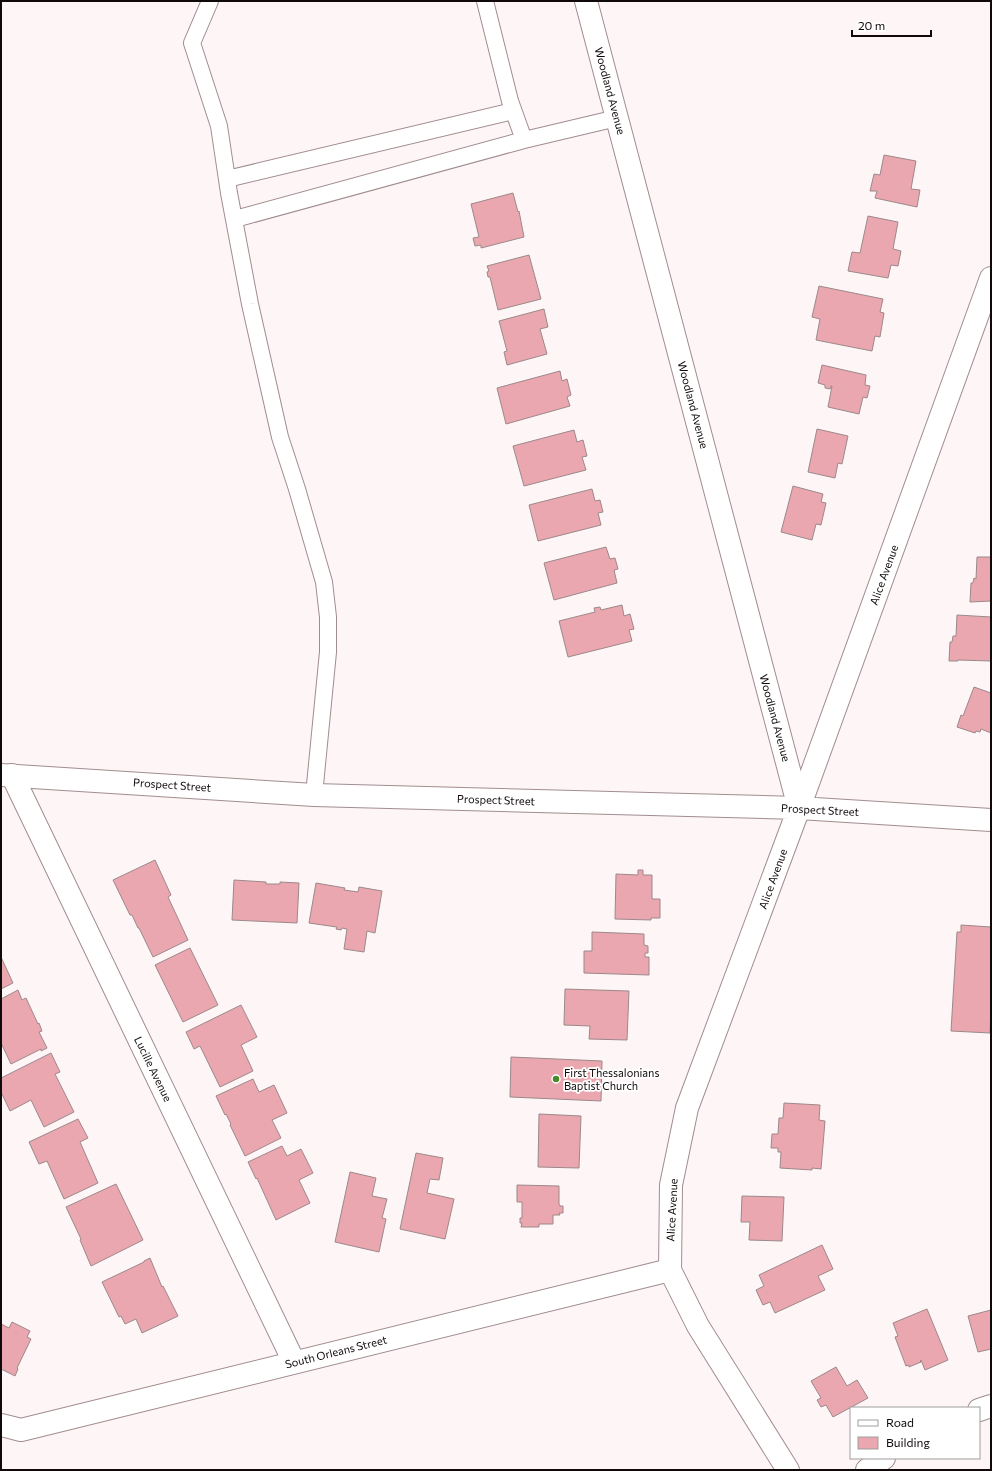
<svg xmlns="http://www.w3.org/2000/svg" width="992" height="1471" font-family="Commissioner,sans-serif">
<rect width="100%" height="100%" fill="#fef5f6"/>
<path fill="#eaa7af" stroke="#9c888a" d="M884 155 916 161 911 189 920 190 917 207 875 198 877 191H870L874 174 880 175Z
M513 193 518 212 519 211 524 237 481 248V245L475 246 473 238 479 237 471 204Z
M868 216 898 222 893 249 901 251 898 266 891 265 888 278 848 271 852 252 860 253Z
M529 255 541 299 498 310 490 277H488L487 272 489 271 487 266Z
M819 286 883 299 880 312 884 313 880 337 875 336 872 351 816 340 820 319 812 317Z
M544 309 548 327 540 329 547 354 507 365 504 352 507 351 499 321Z
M822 365 866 375 865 385 870 386 867 398 863 397 859 414 828 407 832 386H831L830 389 825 388V385L818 383Z
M560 371 562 381 567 379 571 395 567 397 570 406 506 424 497 388Z
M817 429 848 436 842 464 838 463 835 478 808 472Z
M574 430 577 442 583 440 587 456 582 457 586 470 524 486 513 446Z
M793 486 823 494 821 502 826 503 821 525 816 524 812 540 781 532Z
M592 489 595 501 600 500 603 512 598 513 601 525 538 541 529 505Z
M606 547 610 559 615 558 618 569 614 570 617 583 554 600 544 563Z
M977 557H991V601L970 602 971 583H973L974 578 976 579Z
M622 605 624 616 630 614 634 629 629 630 632 641 568 657 559 621 595 612 594 608 600 607 601 610Z
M957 615 991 617V661L958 660V661H949L950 642H952L953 636H956Z
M974 687 991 693V733L981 729 980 732 976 731 975 733 957 727 961 715 963 716Z
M155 860 171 895 168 897 188 940 153 957 139 928H138L132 915H130L113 880Z
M638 870H643V875H652V899H660V918H651V920L615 919 616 874 638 875Z
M234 880 266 882V884H280V882L299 883 297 923 232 920Z
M316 883 345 888 344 890 358 892 359 887 382 891 375 933 367 931 364 952 344 949 347 929 342 928 341 930 336 929 337 927 309 923Z
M961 925 991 927V1005L990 1033 951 1031 957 932H961Z
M592 932 644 934V945L648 946V953H645V957H649V975L584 973V951H592Z
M190 948 218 1005 183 1022 155 965Z
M1 957 13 983 1 989Z
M565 989 629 991 627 1040 589 1039 590 1026 564 1025Z
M18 990 22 1000 26 998 38 1024 39 1023 42 1031 39 1032 47 1048 41 1051V1049L11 1064 1 1043V999Z
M241 1005 257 1037 241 1045 253 1071 220 1087 200 1046 194 1049 186 1032Z
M51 1053 60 1072 55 1074 74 1112 44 1127 31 1100 10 1111 1 1092V1078Z
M511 1057 602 1061 601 1101 510 1097Z
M253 1079 259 1092 274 1085 287 1113 272 1120 281 1138 245 1156 230 1125 231 1124 226 1114 225 1115 216 1096Z
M784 1103 820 1105 819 1120 825 1121 821 1169 812 1168V1170L780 1168 781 1152H778V1148H771L772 1134H778L779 1118H783Z
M539 1114 581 1116 579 1168 538 1167Z
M78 1119 88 1138 80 1142 98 1183 64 1199 47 1161 39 1164 29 1142Z
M282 1146 287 1156 301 1149 313 1173 299 1180 310 1203 276 1220 257 1178 256 1179 248 1162Z
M416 1153 443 1158 439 1180 430 1179 427 1193 454 1199 445 1239 400 1229Z
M350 1172 376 1178 372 1196 387 1199 382 1218 386 1219 379 1252 335 1242Z
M116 1184 143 1240 91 1266 80 1240 81 1239 66 1207Z
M517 1185 559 1186V1204L560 1206H563V1213H559L560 1215H553V1224H539V1227H521L522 1223H520V1218H522V1202H517Z
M742 1196 784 1197 782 1241 749 1240 750 1222H741Z
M822 1245 833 1269 818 1276 825 1290 775 1313 770 1302 763 1305 756 1290 764 1286 759 1275Z
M150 1258 162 1287 163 1286 178 1316 142 1333 136 1319 125 1324 121 1316 119 1317 102 1282 144 1262V1261Z
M927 1309 948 1360 925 1370 921 1360 920 1361 921 1362 909 1367V1365L906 1366 895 1337 898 1336 893 1323Z
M991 1310V1349L978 1352 968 1316Z
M12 1322 30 1331 27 1337 31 1339 17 1368 18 1369 15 1376 1 1369V1324L9 1328Z
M836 1367 847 1386 857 1380 868 1398 833 1417 826 1405 821 1407 817 1400 821 1398 811 1381Z"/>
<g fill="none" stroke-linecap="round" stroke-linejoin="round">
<defs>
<path id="lane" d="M210 1 192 43 219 126 229 193 250 304 280 437 297 489 324 582 328 617V652L314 795
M524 140 617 118
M227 179 513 111
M235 219 524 140 510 101 485 1"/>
<path id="street" d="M586 1 799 808
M12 775 294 1362
M979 1410 991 1406
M1 1425 21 1430 670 1270
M867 1470 884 1458"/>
<path id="secondary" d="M1 775 314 795 799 808 991 820
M788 1470 698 1326 670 1270 671 1185 687 1108 799 808 991 278"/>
</defs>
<use href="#lane" stroke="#a18d8f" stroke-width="18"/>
<use href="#street" stroke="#a18d8f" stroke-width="24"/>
<use href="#secondary" stroke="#a18d8f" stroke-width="24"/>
<use href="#lane" stroke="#fff" stroke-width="16"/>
<use href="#street" stroke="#fff" stroke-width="22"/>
<use href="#secondary" stroke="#fff" stroke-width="22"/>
</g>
<circle fill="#4a8929" stroke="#fff" stroke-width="1.5" cx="556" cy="1079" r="4"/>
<g text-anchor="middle" stroke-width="3.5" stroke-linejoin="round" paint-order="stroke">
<g font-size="11" fill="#10090a" stroke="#fff">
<text transform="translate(610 91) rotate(75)" y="4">Woodland Avenue</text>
<text transform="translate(693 405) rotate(75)" y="4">Woodland Avenue</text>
<text transform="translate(884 575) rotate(-70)" y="4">Alice Avenue</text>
<text transform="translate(775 718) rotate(75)" y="4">Woodland Avenue</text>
<text transform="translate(172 785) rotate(4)" y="4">Prospect Street</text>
<text transform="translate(496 800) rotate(2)" y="4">Prospect Street</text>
<text transform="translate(820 810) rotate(3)" y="4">Prospect Street</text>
<text transform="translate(773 879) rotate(-70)" y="4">Alice Avenue</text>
<text transform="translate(153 1069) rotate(64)" y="4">Lucille Avenue</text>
<text transform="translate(672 1210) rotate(-87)" y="4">Alice Avenue</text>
<text transform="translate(336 1352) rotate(-14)" y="4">South Orleans Street</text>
</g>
<g font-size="11" fill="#10090a" stroke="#fff" text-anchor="start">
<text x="564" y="1077">First Thessalonians<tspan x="564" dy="13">Baptist Church</tspan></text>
</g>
</g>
<rect width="992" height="1471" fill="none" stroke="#10090a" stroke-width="4"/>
<rect x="850" y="1407" width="130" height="52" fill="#ffffff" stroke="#9f9d9d"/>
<rect x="858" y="1420" width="20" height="6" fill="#ffffff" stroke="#9f9d9d"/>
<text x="886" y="1427" font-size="12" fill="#10090a">Road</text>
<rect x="858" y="1437" width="20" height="12" fill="#eaa7af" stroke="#9f9d9d"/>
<text x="886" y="1447" font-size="12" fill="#10090a">Building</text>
<path d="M852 30v6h79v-6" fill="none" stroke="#10090a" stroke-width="2"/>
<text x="858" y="30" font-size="12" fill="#10090a" stroke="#ffffff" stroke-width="3" paint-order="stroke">20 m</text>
</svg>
